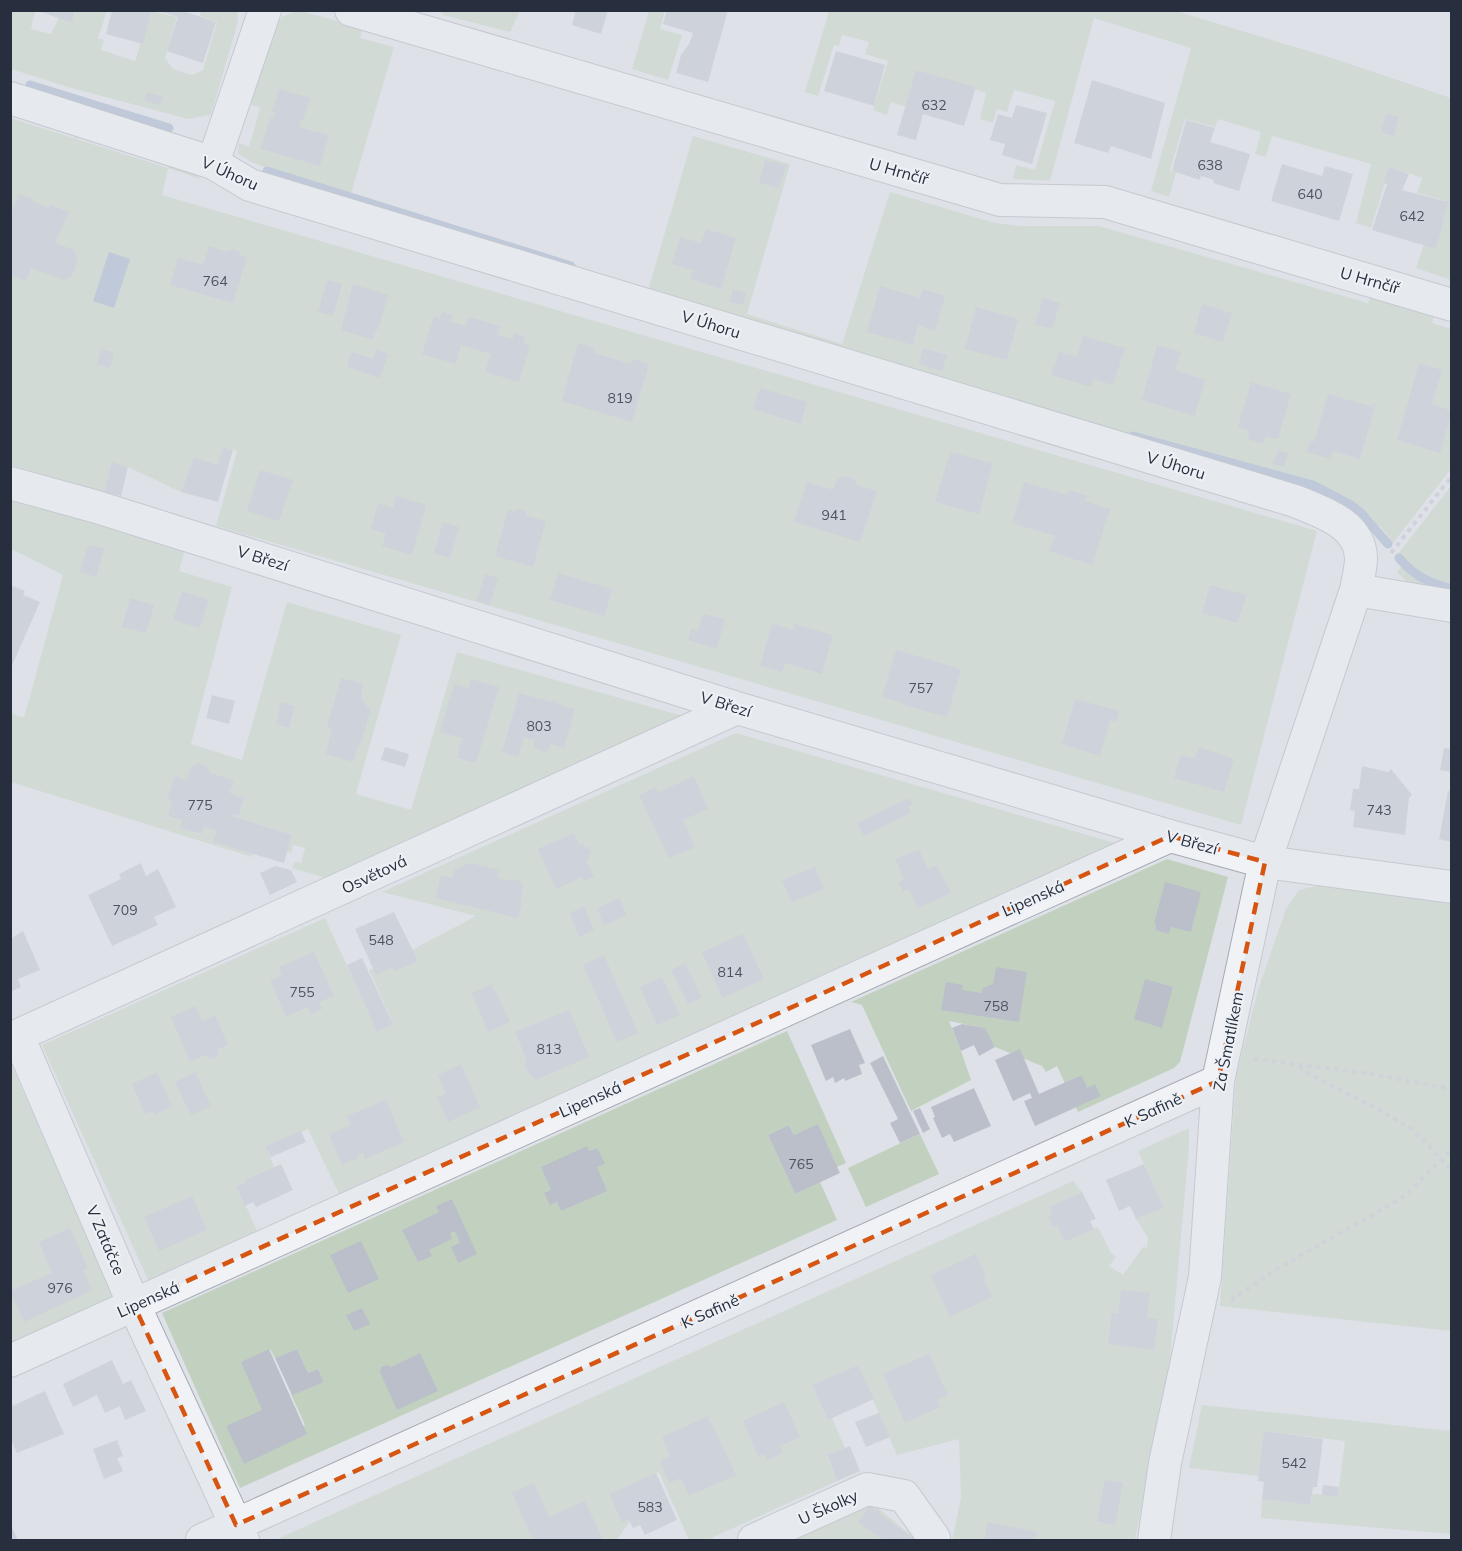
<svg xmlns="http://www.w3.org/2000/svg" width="1462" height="1551" font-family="Mulish,sans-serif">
<rect width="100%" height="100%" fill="#dee1e7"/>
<path fill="#c2d1bf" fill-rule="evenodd" d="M237 10 238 22 211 115 188 119 68 87 11 69V11L35 12 31 29 51 34 59 17 71 23 76 11H107L98 38 104 40 101 50 135 61 151 11 177 17 165 58 173 69 192 75 203 70 217 22 200 16 201 11Z
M436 11H520L510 32 443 15V13Z
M649 11H665L660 29 682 35 668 80 632 69Z
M829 11H1176L1338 60 1451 98V280L1416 268 1424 244 1433 247 1446 201 1417 193 1422 178 1390 167 1371 228 1356 223 1371 164 1272 136 1266 157 1255 154 1261 132 1218 119 1215 127 1185 119 1170 171 1176 173 1169 197 1151 191 1191 48 1094 18 1050 181 1013 179 1016 165 1035 170 1055 101 1014 90 1007 112 997 109 993 123 980 119 986 93 917 70 906 107 891 102 887 115 873 110 888 61 865 54 869 42 842 35 839 46 834 45 818 96 805 92Z
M294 12H304L363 28 360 38 394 47 351 194C329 187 251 168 238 153L239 143 249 147 260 108 250 104 273 28 282 17Z
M10 118 74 138 79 125 195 174 200 179 168 168 162 195 1317 531 1241 825 216 526 237 451 224 447 218 465 194 457 181 492 128 467 112 463 104 492 11 465ZM78 135 167 166 168 168 77 139Z
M693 136 790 164 747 314 842 344 890 192 995 223 1021 226H1099L1368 303 1372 294 1436 312 1432 323 1451 329V469L1393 543 1381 527 1371 525 1339 501 1225 462 936 381 647 294Z
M1451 486V594L1409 584 1397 572 1407 561 1398 554Z
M10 497 186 545 179 571 232 587 191 744 242 760 287 602 401 635 356 794 411 810 457 652 683 716 325 878 292 868 295 862 301 863 305 848 293 845 291 853 287 852 291 835 232 816 233 814 239 816 244 798 230 793 234 780 211 773 207 766 198 763 191 766 187 780 174 776 167 799 172 801 168 816 182 820 181 828 201 834 204 827 217 831 214 842 253 854 252 857 11 782V713L24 718 63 575 11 549Z
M736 733 1115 843 339 1194 308 1129 266 1146 274 1167 244 1180 245 1183 237 1186 257 1231 148 1280 42 1045 325 918 377 1031 393 1023 369 970 412 950 476 916 382 892Z
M1167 859 1228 877 1180 1062 1174 1068 1078 1112 1057 1066 1046 1072 1042 1066 995 1047 984 1028 949 1021 961 1051 971 1080 911 1111 862 1005 851 1002Z
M1334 882 1451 900V1331L1220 1306 1236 1076 1258 990 1286 909 1299 890Z
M787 1031 846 1163 837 1167 818 1125 794 1135 789 1125 768 1135 795 1194 820 1182 837 1220 240 1488 162 1313ZM270 1349 275 1358 297 1349 308 1373 318 1369 324 1382 291 1394 305 1425 241 1455 265 1407 255 1356Z
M10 1063 115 1296 11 1343H10Z
M1189 1128V1147L1169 1371 1135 1540H952L961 1498 959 1439 897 1455 858 1365 812 1385 828 1420 832 1418 845 1448 827 1456 837 1481 707 1540H689L659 1472 609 1494 622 1523 629 1520 630 1521 617 1540H275L1073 1181 1082 1192 1049 1207 1052 1215 1049 1216 1054 1227 1057 1225 1065 1242 1098 1227 1111 1253 1116 1257 1109 1266 1123 1275 1143 1247 1147 1248 1148 1238 1136 1219 1164 1208 1138 1151Z
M920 1134 939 1174 866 1207 848 1168Z
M1202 1405 1451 1431V1534L1261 1518 1262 1499 1310 1505 1312 1494 1338 1496 1345 1441 1265 1431 1259 1476 1189 1468Z
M873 1504 917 1540H793L870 1506Z"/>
<path fill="#99abc7" d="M109 252 130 259 114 308 93 301Z"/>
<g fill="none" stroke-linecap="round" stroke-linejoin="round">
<path stroke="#99abc7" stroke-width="9" d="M30 85 169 128
M267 171 571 266
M1133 436 1313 485 1351 505 1360 512 1388 544
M1399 558C1414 576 1429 583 1452 589"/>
</g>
<path fill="#bbbfca" d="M36 10H75L72 23Z
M112 10H151L143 44 106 34Z
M157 10H180L216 22 203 63 167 51 178 17Z
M576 10H608L601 34 572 25Z
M667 10 725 12 728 10 708 82 676 73 681 55 689 44 693 33 663 24Z
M836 51 885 65 874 106 824 91Z
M916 70 976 87 964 126 923 114 916 140 897 135Z
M1092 80 1165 103 1151 159 1111 146 1108 153 1074 143Z
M279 89 310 98 303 121 301 120 299 127 329 135 320 166 261 149 270 118 273 119 275 113 272 112Z
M147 92 163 97 160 105 144 101Z
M1016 105 1047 113 1032 164 1002 155 1005 144 990 140 998 114 1012 118Z
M1386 113 1399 117 1394 136 1381 132Z
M1186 120 1215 128 1210 142 1250 154 1239 191 1213 183 1214 180 1201 176 1200 180 1172 171Z
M765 160 786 165 779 188 759 183Z
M1282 164 1322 176 1325 166 1353 174 1339 221 1271 201Z
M1389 167 1409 174 1402 190 1448 202 1436 249 1372 230 1387 184 1384 183Z
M19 194 33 199 32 201 48 208 50 205 69 212 55 243 74 250 78 258 72 276 64 280 31 268 26 281 10 275V218Z
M706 229 736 238 721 289 690 279 693 270 672 264 680 237 701 243Z
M209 246 227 252 232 249 238 251 241 256 247 257 233 303 170 285 178 258 203 265Z
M327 280 342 284 333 316 318 312Z
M353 284 388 295 378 330 376 329 373 340 341 330Z
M880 286 920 298 923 289 945 296 935 331 918 325 913 345 867 332Z
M733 289 746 293 743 305 729 302Z
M1043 298 1060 303 1052 329 1035 324Z
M1202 304 1232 313 1223 342 1194 333Z
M976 307 1018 319 1007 360 965 349Z
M442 312 453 315 451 322 466 326 469 317 500 326 497 335 513 339 514 333 525 337 523 343 530 345 519 382 485 372 491 354 461 345 456 364 422 354 434 316 440 318Z
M1083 336 1125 348 1113 385 1093 379 1091 387 1051 375 1059 352 1077 357Z
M578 343 595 348 594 353 631 364 632 359 649 364 632 422 562 401Z
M1157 345 1181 352 1175 370 1205 380 1195 416 1142 400Z
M923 348 947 355 942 371 919 364Z
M101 349 114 353 110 368 97 364Z
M376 349 388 354 380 378 347 367 352 352 373 359Z
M1419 363 1442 370 1432 404 1452 411 1440 453 1397 440Z
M1251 382 1291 394 1278 439 1266 436 1263 444 1247 439 1250 431 1238 427Z
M760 388 807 402 801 424 753 409Z
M1328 394 1373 407 1374 403H1376L1360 459 1333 451 1330 459 1307 452 1310 441 1314 442Z
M223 447 233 450 218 502 181 492 194 457 218 465Z
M1278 450 1288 453 1284 467 1273 464Z
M950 452 993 463 979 514 935 502Z
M112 462 128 467 121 496 104 492Z
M260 470 293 480 279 521 247 511Z
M843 476 854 479 857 485 877 491 860 542 794 522 807 482 833 490 837 479Z
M1024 482 1067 495 1069 490 1087 496 1085 501 1110 509 1092 565 1049 551 1055 536 1012 523Z
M396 496 426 505 412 555 382 546 386 533 371 529 378 503 393 508Z
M519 509 525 511 527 516 546 521 533 567 495 556 508 510 514 511Z
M443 522 459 527 450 558 434 553Z
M88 545 104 548 96 577 80 572Z
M558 573 612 589 605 616 550 600Z
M485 574 498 578 490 605 477 601Z
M10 585 25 591 23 595 40 602 10 670Z
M1210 585 1247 595 1237 623 1202 613Z
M182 591 209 600 200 628 173 620Z
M130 598 154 605 146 633 122 627Z
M703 614 725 619 717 649 688 640 691 629 698 631Z
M772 624 793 630 794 624 833 635 822 674 785 663 782 672 760 666Z
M896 650 961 669 947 717 900 704 901 702 882 697Z
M341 678 363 684 361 697 366 706 371 709 360 746 358 745 353 762 326 754 332 729 327 727Z
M471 679 499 687 476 763 457 758 462 738 440 732 454 684 469 688Z
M519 693 552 702V700L557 701V704L575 709 564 748 550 744 549 749 546 752 535 748 533 745 535 740 524 737 518 757 502 752Z
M212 695 235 701 229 724 206 718Z
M1075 699 1119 711 1116 722 1110 720 1100 756 1062 744Z
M281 702 295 706 289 728 276 724Z
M385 747 409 754 405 767 381 760Z
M1199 747 1234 759 1224 792 1174 778 1181 755 1195 759Z
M1444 748 1452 749V772L1440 770Z
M198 763 207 766 211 773 234 780 230 793 244 798 239 816 233 814 232 816 292 835 284 863 213 842 217 831 204 827 202 834 180 828 182 820 168 816 172 801 167 799 174 776 187 780 191 766Z
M1362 766 1388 772 1391 769 1412 795 1409 798 1405 835 1353 827 1355 811 1350 810 1353 789H1359Z
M694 776 708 809 683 820 695 847 669 858 639 795 656 787 657 793Z
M1448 791 1452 792V842L1439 839Z
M910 798 913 804 908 807 911 813 864 836 857 823Z
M574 833 579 845 583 843 585 848 588 846 591 853 588 854 590 858 586 860 594 877 584 881 582 877 556 889 538 849Z
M919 850 928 869 937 865 951 893 918 908 909 889 903 892 898 882 904 879 895 859Z
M141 863 146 876 158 869 176 907 154 917 158 925 112 946 88 895 121 879 119 874Z
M470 863 499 870 498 878 507 881 516 879 524 885 520 901 522 902 518 918 436 898 441 875 452 878 454 870Z
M275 866 291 870 297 882 270 895 260 873Z
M815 867 824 889 792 902 782 880Z
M1165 882 1201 892 1191 932 1171 927 1169 934 1155 930 1156 924 1154 923Z
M619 898 627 915 604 925 597 908Z
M584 906 594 930 579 937 570 913Z
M394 912 418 961 395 971 393 967 376 975 355 929Z
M23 931 40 970 18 979 21 987 10 992V939Z
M743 934 764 979 722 998 702 952Z
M314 952 334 996 319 1002 322 1009 311 1014 308 1007 286 1017 270 980 282 975 279 967Z
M604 955 638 1033 617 1042 583 965Z
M362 958 393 1024 377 1032 347 965Z
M685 963 702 998 688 1004 671 970Z
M996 967 1027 972 1019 1022 941 1010 946 982 963 985 962 990 981 993 983 988 993 984Z
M662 977 680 1015 657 1025 640 987Z
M1145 979 1173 987 1162 1028 1134 1019Z
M492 984 510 1022 488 1032 472 993Z
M195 1006 202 1021 215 1015 228 1045 218 1049V1056L210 1059 205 1055 190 1062 171 1017Z
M569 1010 589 1057 535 1080 528 1072 525 1065 526 1058 515 1032Z
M962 1024 985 1028 995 1047 979 1056 974 1045 961 1051 952 1028Z
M850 1029 865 1063 859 1065 862 1074 845 1081 844 1078 835 1083 833 1077 826 1081 811 1045Z
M1020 1049 1039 1094 1082 1075 1087 1088 1095 1084 1101 1096 1035 1126 1024 1101 1032 1098 1030 1093 1013 1101 995 1060Z
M883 1056 920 1134 900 1143 890 1123 898 1119 870 1063Z
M461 1064 480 1107 448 1122 437 1097 446 1094 438 1075Z
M157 1072 172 1106 154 1115 152 1111 145 1114 132 1084Z
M195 1072 211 1106 191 1115 175 1082Z
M974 1088 991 1126 954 1142 950 1134 942 1138 933 1118 935 1117 931 1107Z
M386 1100 404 1142 365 1159 363 1153 357 1156 358 1158 342 1165 329 1134 350 1125 347 1116Z
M920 1108 930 1129 923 1133 913 1111Z
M818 1124 840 1173 795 1194 768 1135 789 1125 794 1135Z
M301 1131 306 1142 271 1157 265 1146Z
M587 1146 589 1151 597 1148 605 1164 597 1167 607 1191 561 1211 557 1202 550 1205 544 1193 551 1190 541 1167Z
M281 1164 293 1190 256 1207 253 1202 245 1206 236 1186 245 1183 244 1180Z
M1144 1164 1164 1208 1136 1219 1130 1206 1119 1211 1106 1180Z
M1082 1192 1096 1219 1090 1221 1094 1229 1065 1242 1057 1225 1053 1228 1048 1216 1052 1215 1049 1207Z
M192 1196 207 1230 159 1251 144 1217Z
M452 1199 477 1254 458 1263 451 1247 460 1243 455 1231 450 1233 452 1239 429 1250 432 1256 418 1262 402 1230 439 1212 436 1206Z
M70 1228 88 1268 83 1270 92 1290 24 1322 10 1291 52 1273 39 1242Z
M361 1241 379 1279 348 1293 330 1255Z
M976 1254 986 1276 983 1278 992 1297 950 1317 931 1275Z
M1121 1290 1150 1293 1147 1318 1158 1319 1154 1350 1108 1344 1112 1313 1118 1314Z
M362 1308 370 1324 354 1331 346 1315Z
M269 1349 307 1434 244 1464 226 1426 262 1410 241 1362Z
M297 1349 308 1373 318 1369 324 1382 292 1395 275 1358Z
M420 1353 438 1391 397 1410 380 1372 381 1367 387 1365 391 1367Z
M929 1354 948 1395 937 1400 940 1407 905 1423 883 1374Z
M112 1360 123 1384 131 1380 146 1411 125 1420 120 1406 105 1413 97 1395 73 1407 63 1384Z
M858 1365 874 1399 828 1420 812 1385Z
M45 1391 64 1434 17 1453 10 1438V1407Z
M784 1402 800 1437 780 1446 783 1453 767 1460 764 1454 758 1456 743 1421Z
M879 1413 890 1437 866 1447 855 1422Z
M708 1416 736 1475 689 1496 681 1478 669 1483 660 1461 670 1456 662 1437Z
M1264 1431 1323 1439 1317 1487H1313L1310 1505 1262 1499 1264 1482 1258 1481Z
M117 1440 123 1456 117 1458 123 1471 104 1479 93 1449Z
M850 1446 860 1471 837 1481 827 1455Z
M656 1473 677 1520 645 1535 640 1525 633 1528 629 1520 622 1523 609 1494Z
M1105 1480 1123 1483 1115 1525 1097 1521Z
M534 1483 549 1517 585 1501 603 1540H533L512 1493Z
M1323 1485 1339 1487 1338 1497 1322 1495Z
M870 1506 876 1511 877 1509 880 1512 879 1513 915 1540H883L858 1522Z
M988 1522 1037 1532 1035 1540H984Z
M10 1523 18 1540H10Z"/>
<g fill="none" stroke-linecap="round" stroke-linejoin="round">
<defs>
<path id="street" d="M351 10 1000 200 1105 202 1452 305
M10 98 213 163 250 185 1295 501C1321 512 1360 523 1361 558 1361 568 1358 580 1356 590L1265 862 1218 1081 1205 1277 1165 1463 1154 1540
M213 163 265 10
M10 483 97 507 737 708 1170 836 1265 862 1452 887
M1356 590 1452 606
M18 1036 134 1305 243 1540
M10 1039 737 708
M10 1361 1170 836
M202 1540 1218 1081
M754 1540 867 1489 904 1496 934 1538 933 1540"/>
</defs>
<use href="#street" stroke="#a7abb4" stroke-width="34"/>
<path stroke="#bcbfc6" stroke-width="4" stroke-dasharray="4.5 4.5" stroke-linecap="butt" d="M1391 553 1452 476
M1254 1059 1366 1073 1452 1089
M1299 1066 1307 1073 1379 1110 1412 1129 1452 1170
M1231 1300 1275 1270 1397 1201 1409 1192 1452 1149"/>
<use href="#street" stroke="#f0f2f6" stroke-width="32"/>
</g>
<path d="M0 0H1462V1551H0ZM1170 836 1265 862 1218 1081 236 1525 134 1305Z" fill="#dee1e7" fill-opacity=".55" fill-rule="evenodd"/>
<path fill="none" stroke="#d55511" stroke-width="4.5" stroke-dasharray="12 8" stroke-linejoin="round" d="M1170 836 1265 862 1218 1081 236 1525 134 1305Z"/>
<g text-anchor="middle" stroke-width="4.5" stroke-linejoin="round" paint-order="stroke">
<g font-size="14" fill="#4c5260">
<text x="934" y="110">632</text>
<text x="1210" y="170">638</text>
<text x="1310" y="199">640</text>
<text x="1412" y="221">642</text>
<text x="215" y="286">764</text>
<text x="620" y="403">819</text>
<text x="834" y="520">941</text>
<text x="921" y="693">757</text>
<text x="539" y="731">803</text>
<text x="200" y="810">775</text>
<text x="1379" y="815">743</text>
<text x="125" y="915">709</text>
<text x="381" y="945">548</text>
<text x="730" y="977">814</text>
<text x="302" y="997">755</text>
<text x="996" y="1011">758</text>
<text x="549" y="1054">813</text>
<text x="801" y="1169">765</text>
<text x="60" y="1293">976</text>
<text x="1294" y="1468">542</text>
<text x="650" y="1512">583</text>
</g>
<g font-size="16" fill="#272e3d" stroke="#edf0f5">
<text transform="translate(899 171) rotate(16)" y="6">U Hrnčíř</text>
<text transform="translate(230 173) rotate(24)" y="6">V Úhoru</text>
<text transform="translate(1370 280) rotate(16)" y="6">U Hrnčíř</text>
<text transform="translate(711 324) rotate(17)" y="6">V Úhoru</text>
<text transform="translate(1176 465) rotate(17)" y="6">V Úhoru</text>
<text transform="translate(263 558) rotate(17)" y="6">V Březí</text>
<text transform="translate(726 704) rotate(17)" y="6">V Březí</text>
<text transform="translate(1192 842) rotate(15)" y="6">V Březí</text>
<text transform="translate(374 874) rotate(-25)" y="6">Osvětová</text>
<text transform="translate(1033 898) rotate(-24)" y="6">Lipenská</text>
<text transform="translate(1228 1041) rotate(-79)" y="6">Za Šmatlíkem</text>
<text transform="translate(590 1099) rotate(-24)" y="6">Lipenská</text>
<text transform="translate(1153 1110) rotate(-25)" y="6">K Safině</text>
<text transform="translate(106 1240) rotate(67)" y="6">V Zatáčce</text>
<text transform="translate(148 1299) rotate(-24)" y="6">Lipenská</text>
<text transform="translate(710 1311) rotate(-24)" y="6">K Safině</text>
<text transform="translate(828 1507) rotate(-24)" y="6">U Školky</text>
</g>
</g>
<rect width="1462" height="1551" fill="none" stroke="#272e3d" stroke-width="24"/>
</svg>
